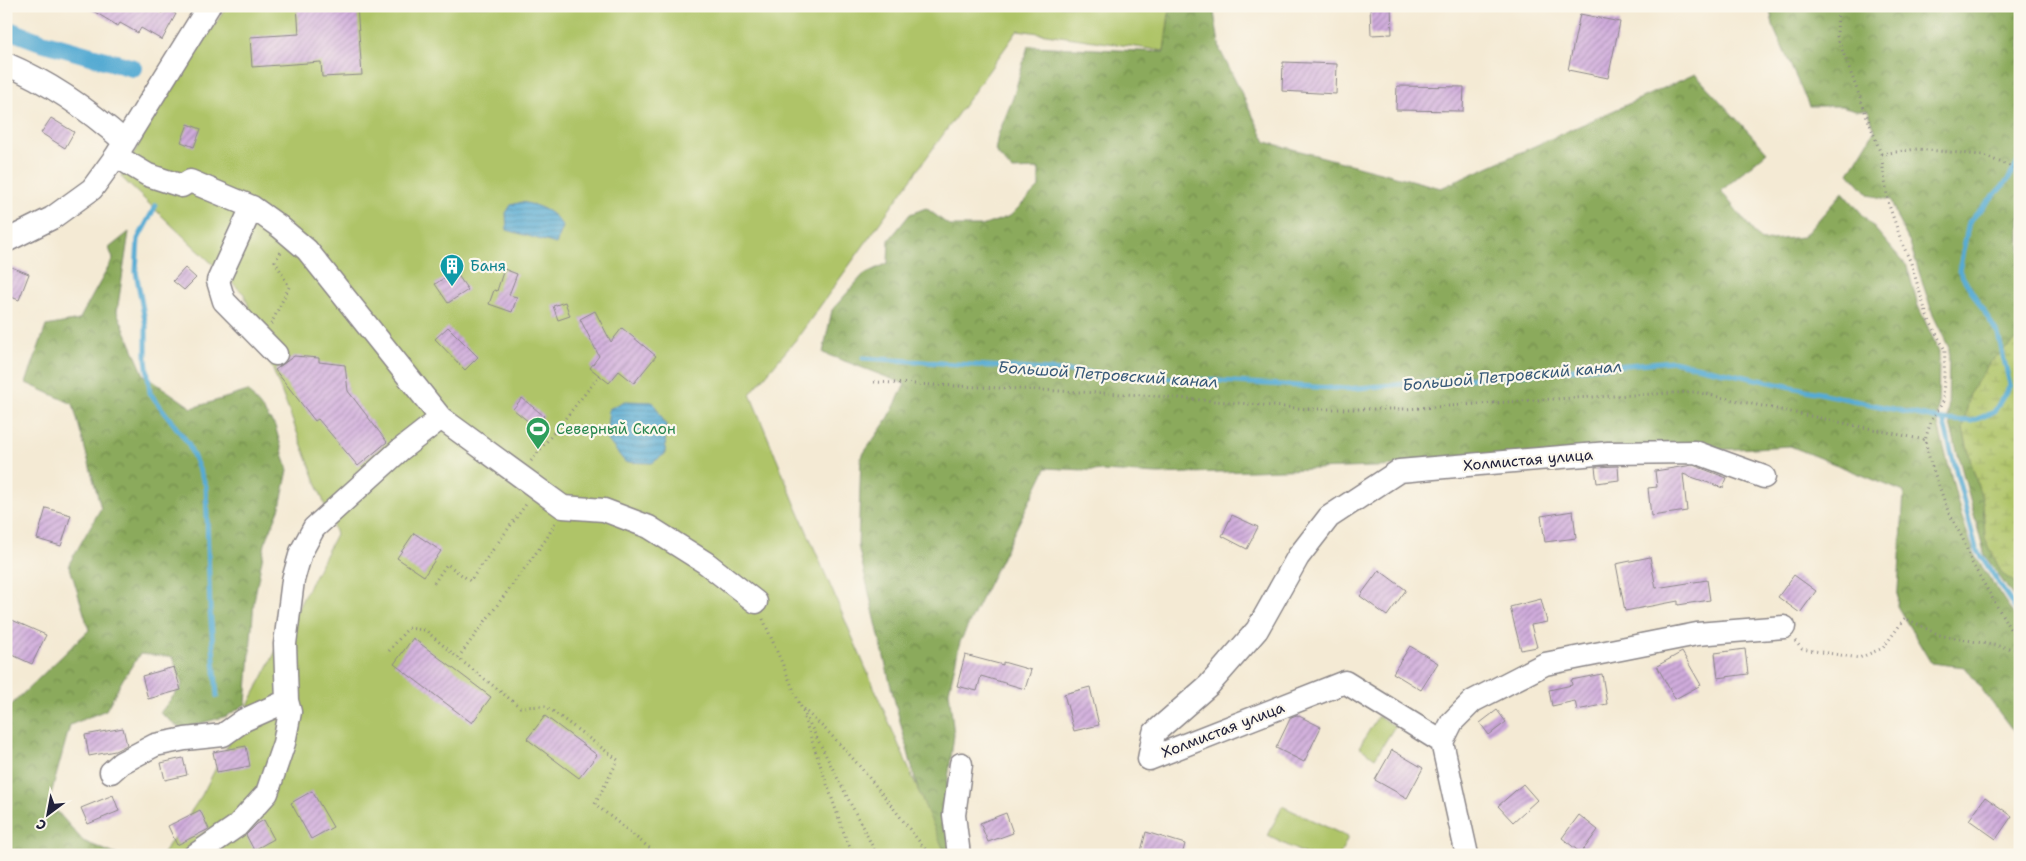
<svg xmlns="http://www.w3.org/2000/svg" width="2026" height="861" font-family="'Shantell Sans',sans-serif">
<defs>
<pattern id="forest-crowns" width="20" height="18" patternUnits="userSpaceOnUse" patternTransform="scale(1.25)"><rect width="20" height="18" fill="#8baa5c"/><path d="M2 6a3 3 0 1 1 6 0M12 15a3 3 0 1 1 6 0" fill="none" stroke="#718a4d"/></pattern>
<pattern id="wetland-marsh" width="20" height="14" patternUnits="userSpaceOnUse" patternTransform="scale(1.25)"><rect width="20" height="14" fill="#afc468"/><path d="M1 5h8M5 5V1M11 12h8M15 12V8" fill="none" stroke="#96a85b"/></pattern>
<pattern id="water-rules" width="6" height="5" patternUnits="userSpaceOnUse" patternTransform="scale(1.25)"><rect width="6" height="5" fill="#57abd3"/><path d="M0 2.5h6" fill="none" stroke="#488bac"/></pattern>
<pattern id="building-hatch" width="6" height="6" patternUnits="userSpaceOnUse" patternTransform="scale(1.25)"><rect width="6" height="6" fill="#d0acdc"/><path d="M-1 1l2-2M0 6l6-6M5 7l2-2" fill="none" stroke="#a88cb4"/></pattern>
</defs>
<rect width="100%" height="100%" fill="#fbf7ec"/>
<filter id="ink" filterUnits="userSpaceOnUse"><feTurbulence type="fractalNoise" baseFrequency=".02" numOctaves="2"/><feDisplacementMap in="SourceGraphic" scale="10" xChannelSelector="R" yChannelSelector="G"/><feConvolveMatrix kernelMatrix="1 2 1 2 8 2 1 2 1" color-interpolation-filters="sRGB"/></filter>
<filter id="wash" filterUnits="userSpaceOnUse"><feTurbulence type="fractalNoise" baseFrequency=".0096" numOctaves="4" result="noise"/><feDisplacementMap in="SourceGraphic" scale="20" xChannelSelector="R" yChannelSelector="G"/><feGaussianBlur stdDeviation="1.12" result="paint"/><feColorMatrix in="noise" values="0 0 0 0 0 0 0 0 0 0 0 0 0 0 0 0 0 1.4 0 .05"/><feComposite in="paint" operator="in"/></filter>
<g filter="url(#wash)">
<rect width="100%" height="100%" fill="#f4ead4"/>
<path fill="url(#forest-crowns)" stroke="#56664c" d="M1170 6H1213L1220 50 1266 142 1441 188 1695 74 1767 152 1721 191 1761 241 1803 237 1843 192 1907 266 1918 306 1939 351 1938 424 1961 515 1975 556 2020 624V735L2014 732 1965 667 1931 663 1897 606 1904 492 1790 446 1437 465 1158 474 1046 468 960 642 949 691 954 735 945 802 950 849 943 854 932 843 891 687 858 546 861 457 889 417 905 384 823 353 832 310 863 275 888 263 889 240 910 214 926 208 950 226H982L1010 216 1039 187V169L1012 170 995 151 998 135 1013 98 1028 46 1164 52Z
M1769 6H2020V606L1985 556 1948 417 1949 348 1933 315 1909 241 1898 220 1891 200 1869 195 1849 173 1875 130 1868 110H1856L1841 106H1809L1774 29Z
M129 232 117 312 144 375 192 408 248 391 275 426 288 470 280 507 265 544 254 601 246 704 227 716 181 729 160 713 182 685 173 657 140 654 123 679 106 710 70 725 49 802 83 841 117 855H6V710L89 630 69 564 101 508 73 404 26 383 46 326 79 320 113 259 109 248Z"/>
<path fill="url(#wetland-marsh)" stroke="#687352" d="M2020 337V586L2002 574 1985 539 1983 502 1972 466 1963 429 1970 393 1990 362Z"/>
<path fill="#afc468" stroke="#687352" d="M227 6H1170L1164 51 1018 30 798 337 750 394 796 506 946 855H162L202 795 336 534 244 294 121 177 148 127Z
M1378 716 1395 726 1375 758 1359 747Z
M1282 806 1348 837 1340 855H1307L1268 836Z"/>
<path fill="url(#water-rules)" stroke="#3c6687" d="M522 202C540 206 554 211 563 227L556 244 507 230 506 213 511 205Z
M625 401 653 402 666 425 665 454 652 463 625 462 606 438 609 409Z"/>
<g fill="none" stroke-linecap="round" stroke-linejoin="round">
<path stroke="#57abd3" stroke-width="5" d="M156 205 138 239 136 272 146 326V359L150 393 188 443 206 486 210 609 217 696
M863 358 1346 389 1673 361 1943 420 1976 548 2020 616
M1943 420 1972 421 1994 412 2010 385 1998 334 1959 271 1969 222 2008 180 2020 159"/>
<path stroke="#57abd3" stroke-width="18" d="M6 29 38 41 133 68"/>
</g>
<g id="blocks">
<path fill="url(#building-hatch)" d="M85 6H150L162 13 165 8 176 14 162 40 141 28 138 33 120 23 118 26Z
M297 6H357L362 75 322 77 321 62 252 67 250 37 299 34Z
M1370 6H1391L1392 34 1371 35Z
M1580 14 1620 22 1608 78 1568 70Z
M1283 62 1337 64 1336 94 1282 91Z
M1397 86 1464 87 1463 111 1396 110Z
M51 118 74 132 65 148 41 133Z
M188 124 201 129 194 147 181 142Z
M6 265 29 274 19 300 6 295Z
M185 268 196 278 184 290 173 281Z
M504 269 517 274 509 295 517 297 512 312 489 304 494 290 497 291Z
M455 271 468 290 448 303 435 284Z
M565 302 570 316 558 320 553 306Z
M595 311 611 342 622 328 656 356 634 383 619 371 609 383 590 368 599 356 580 319Z
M448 327 478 357 465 370 435 339Z
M294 356 319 358V362L345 365 348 391 387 442 358 466 318 419 315 421 275 370Z
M522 398 544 416 535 427 513 409Z
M1693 465 1727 478 1723 488 1683 474 1687 511 1651 516 1648 488 1657 487 1655 471Z
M1618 466 1619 480 1597 483 1595 467Z
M46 508 71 515 61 546 37 539Z
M1573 511 1576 538 1545 542 1541 516Z
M1232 515 1258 527 1247 549 1222 536Z
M414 533 441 551 424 576 397 558Z
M1650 557 1656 588 1707 580 1710 600 1678 605V601L1625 611 1616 564Z
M1379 570 1406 590 1387 616 1360 596Z
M1794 575 1816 591 1800 613 1778 597Z
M1541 599 1547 622 1531 625 1537 647 1521 650 1510 607Z
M12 620 46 635 32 664 6 652V632Z
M413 638 491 697 472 723 394 664Z
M1410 646 1438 663 1421 690 1393 673Z
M1745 649 1748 674 1718 678 1715 653Z
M1682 652 1701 685 1675 699 1657 666Z
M965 655 1003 665V662L1031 670 1025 689 981 676 977 691 957 686Z
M174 667 181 690 148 699 142 676Z
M1602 674 1607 704 1577 710 1575 701 1552 706 1549 690 1572 685 1571 680Z
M1090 687 1099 725 1074 731 1064 694Z
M1497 710 1506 722 1489 735 1480 723Z
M1297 715 1321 727 1304 762 1276 748 1291 717Z
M545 716 597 755 579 778 527 739Z
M123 728 127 745 115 751 89 756 85 735Z
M246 746 250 766 217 772 213 752Z
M1392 750 1423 768 1407 798 1375 780Z
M183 758 187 775 165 780 161 763Z
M1523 784 1537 800 1513 822 1498 806Z
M312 791 333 827 311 839 291 803Z
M113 795 119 811 88 824 81 808Z
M1985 797 2012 816 1996 839 1969 820Z
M200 810 209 829 177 845 168 826Z
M1006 813 1013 833 988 842 980 823Z
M1579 815 1598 830 1581 853 1562 838Z
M264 820 274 839 254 850 246 835 257 824Z
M1146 832 1185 844 1182 855H1140Z"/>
</g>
</g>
<g filter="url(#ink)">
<use href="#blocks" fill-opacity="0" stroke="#8b8688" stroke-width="1"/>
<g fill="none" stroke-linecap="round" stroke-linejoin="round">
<defs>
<path id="minor" d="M6 64C51 83 89 110 125 142
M116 156 148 175 182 186 190 181 252 207 280 227 307 250 441 418 563 507 604 510 649 527 706 563 756 602
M252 207 218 281 224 301 276 354
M6 241 52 218 92 189 116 156 209 6
M1442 742 1452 722 1473 701 1545 664 1697 634 1784 627
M111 772 121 763 155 745 185 739 223 735 244 720 287 701
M195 855 237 826 267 793 284 743 290 712 287 701 285 644 293 580 301 552 314 528 400 450 441 418
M959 855 954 815 961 764
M1467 855 1442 742 1345 682 1149 759 1154 733 1209 685 1257 630 1298 557 1329 517 1399 471 1608 453 1695 452 1764 477"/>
</defs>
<use href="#minor" stroke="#8b8688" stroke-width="25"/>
<path stroke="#8b8688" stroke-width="3" stroke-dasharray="1 4" stroke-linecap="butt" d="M1838 6 1837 36 1881 154 1888 202 1902 243 1911 263 1927 316 1945 350 1943 402 1931 421 1925 440 1930 461 1948 511 1963 539 1972 563 2020 646
M1881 154 1917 149 1982 155 2020 170
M271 324 289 287 275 261 281 252
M874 382 1143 395 1309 409H1406L1535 400 1695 392 1925 440
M531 461 600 375
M555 523 547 538 458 658 520 707 546 706 618 760 595 804 658 855
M434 583 447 564 470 581 527 503
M763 619 801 707 877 855
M1795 641 1802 649 1859 658 1883 648 1905 618 1939 635 2020 650
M389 651 408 628 425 630 458 658
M803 709C852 750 890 805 930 855
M804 718 846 839 854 855"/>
<use href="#minor" stroke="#fff" stroke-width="22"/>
</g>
</g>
<defs>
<symbol id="building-pin" viewBox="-11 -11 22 30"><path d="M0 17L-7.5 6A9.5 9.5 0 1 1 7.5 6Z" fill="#0f9aa8" stroke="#fbf7ec"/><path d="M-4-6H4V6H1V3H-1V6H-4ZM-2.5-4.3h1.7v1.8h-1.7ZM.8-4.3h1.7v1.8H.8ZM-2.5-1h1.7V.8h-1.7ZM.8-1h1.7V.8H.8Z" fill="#fff"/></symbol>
<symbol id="stadium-pin" viewBox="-11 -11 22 30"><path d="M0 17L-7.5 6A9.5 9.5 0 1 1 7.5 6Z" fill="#2e9e5b" stroke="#fbf7ec"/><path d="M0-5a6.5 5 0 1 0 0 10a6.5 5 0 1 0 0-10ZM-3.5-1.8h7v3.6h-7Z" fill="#fff"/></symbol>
</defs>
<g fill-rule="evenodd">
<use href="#building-pin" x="438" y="252" width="28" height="38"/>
<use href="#stadium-pin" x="524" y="415" width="28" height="38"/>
</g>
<g text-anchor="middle" stroke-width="4.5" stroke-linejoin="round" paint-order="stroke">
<g font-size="15" fill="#0d838f" stroke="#fbf7ec" text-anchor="start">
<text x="470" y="271">Баня</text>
</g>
<g font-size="15" fill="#27864d" stroke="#fbf7ec" text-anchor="start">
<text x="556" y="434">Северный Склон</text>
</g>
<g font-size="15" fill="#22223b" stroke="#fbf7ec">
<text transform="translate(1528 460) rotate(-5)" y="5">Холмистая улица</text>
<text transform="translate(1223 730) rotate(-21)" y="5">Холмистая улица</text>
</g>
<g font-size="16" font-style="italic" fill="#375978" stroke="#fbf7ec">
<text transform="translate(1108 374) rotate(4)" y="6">Большой Петровский канал</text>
<text transform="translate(1512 375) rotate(-5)" y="6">Большой Петровский канал</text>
</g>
</g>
<rect width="2026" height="861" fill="none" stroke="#fbf7ec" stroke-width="25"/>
<g transform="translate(48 814) rotate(212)" stroke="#fbf7ec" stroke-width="4" paint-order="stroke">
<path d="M0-4L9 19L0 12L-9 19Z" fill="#22223b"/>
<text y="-8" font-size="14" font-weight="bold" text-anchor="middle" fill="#22223b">С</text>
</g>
</svg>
